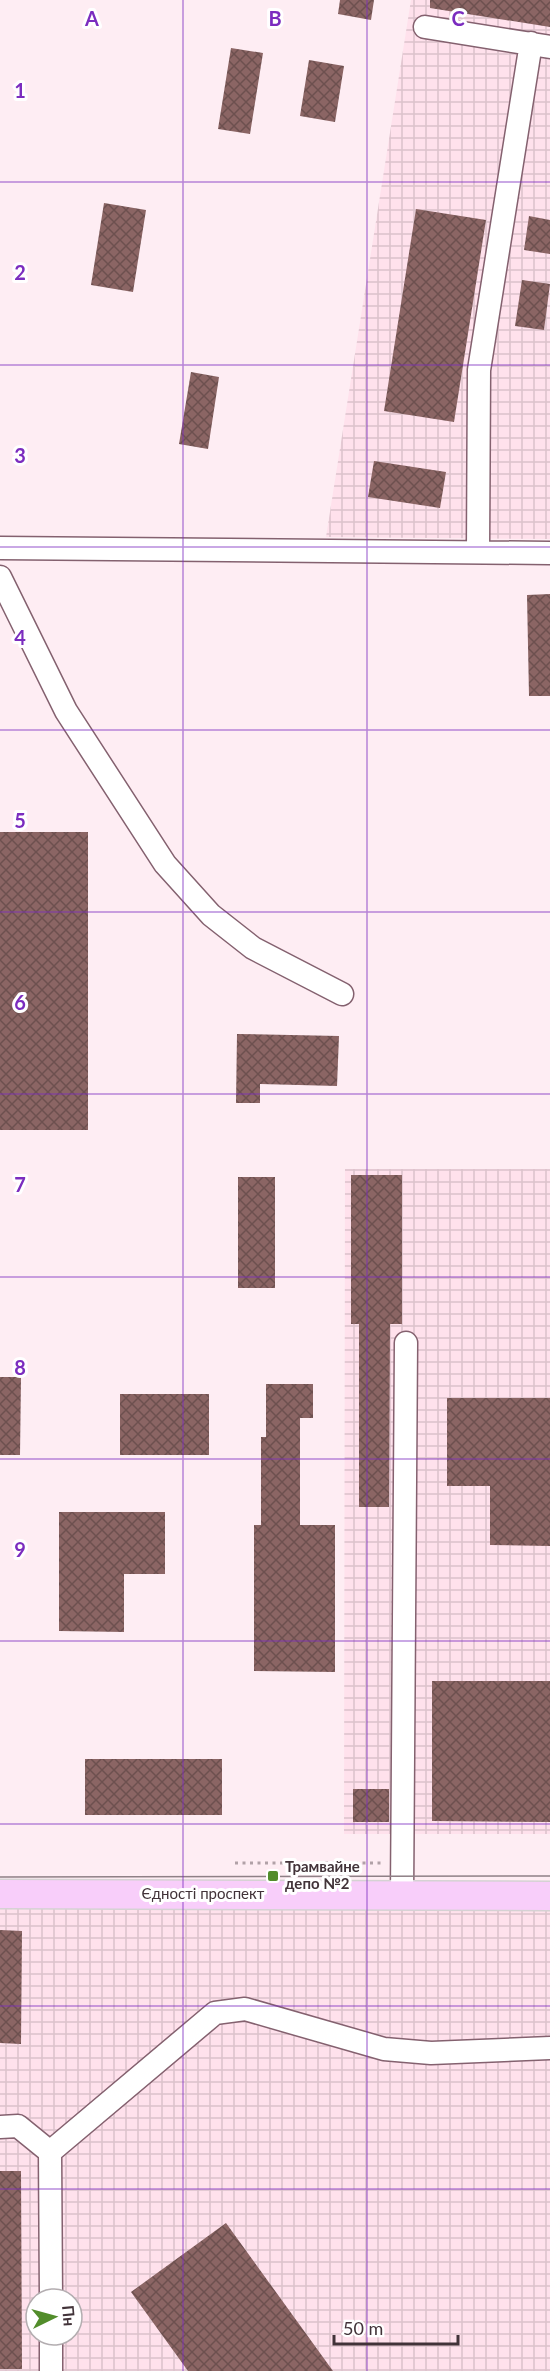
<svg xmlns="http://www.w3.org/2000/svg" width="550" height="2371" font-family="Lato,sans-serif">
<defs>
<pattern id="industrial-grid" width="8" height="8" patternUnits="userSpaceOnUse" patternTransform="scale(1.5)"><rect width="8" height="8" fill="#ffe1ec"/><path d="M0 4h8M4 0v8" fill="none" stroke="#dcc2cb"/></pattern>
<pattern id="building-cross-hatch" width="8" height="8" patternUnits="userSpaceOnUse" patternTransform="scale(1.5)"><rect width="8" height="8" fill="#8b6564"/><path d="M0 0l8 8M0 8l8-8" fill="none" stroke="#6d504f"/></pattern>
</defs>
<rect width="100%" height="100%" fill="#feedf3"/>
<path fill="url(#industrial-grid)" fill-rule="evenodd" d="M411 0H550V539L326 537Z
M345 1169H550V1834H344Z
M0 1905 550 1907V2371H0ZM36 2299H72V2335H36Z"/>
<path fill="url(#building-cross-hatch)" d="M340 0H374L371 20 338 14Z
M430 0H550V27L430 8Z
M231 48 263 53 250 134 218 129Z
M309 60 344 66 335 122 300 116Z
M104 203 146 210 133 292 91 285Z
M416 209 486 220 454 422 384 411Z
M529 216 550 220V254L524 250Z
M522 280 550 284 544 330 515 326Z
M191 372 219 377 208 449 179 444Z
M374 461 446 472 440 508 368 497Z
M550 594V696H529L527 595Z
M0 832H88V1130H0Z
M237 1034 339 1036 337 1086 260 1084V1103H236Z
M351 1175H402V1324H390L389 1507H359V1324H351Z
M238 1177H275V1288H238Z
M0 1377H21L20 1455H0Z
M266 1384H313V1418H300V1525H335V1672L254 1671V1525H261V1437H266Z
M120 1394H209V1455H120Z
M447 1398H550V1546L490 1545V1486H447Z
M59 1512H165V1574H124V1632L59 1631Z
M432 1681H550V1822L432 1821Z
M85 1759H222V1815H85Z
M353 1789H389V1822H353Z
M0 1930 22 1931 21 2044 0 2043Z
M0 2171H21L22 2369H0Z
M226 2223 333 2371H188L131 2292Z"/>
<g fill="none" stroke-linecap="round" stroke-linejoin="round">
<defs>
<path id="minor" d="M425 27 550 47
M0 548 550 553
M478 552 479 370 531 43
M0 577 66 711 165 864 211 915 253 948 342 994
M402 1896 406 1343
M0 2127 18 2126 50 2152
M50 2152 215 2013 245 2009 384 2049 431 2053 550 2048
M50 2152 51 2299
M51 2335V2371"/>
<path id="major" d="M0 1894 550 1896"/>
</defs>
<use href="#minor" stroke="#84616f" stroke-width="25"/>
<use href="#major" stroke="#d5d2d3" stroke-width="31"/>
<path stroke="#b1a1a7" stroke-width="3" stroke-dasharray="3 4.5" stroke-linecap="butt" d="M235 1863H384"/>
<use href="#minor" stroke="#fff" stroke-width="22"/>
<use href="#major" stroke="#f8cefa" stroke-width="28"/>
<path stroke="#8f8086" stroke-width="1.5" d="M0 1877 550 1876"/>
</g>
<path fill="none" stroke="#7b2cbf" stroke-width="1.5" stroke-opacity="0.55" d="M183 0V2371M367 0V2371M0 182H550M0 365H550M0 547H550M0 730H550M0 912H550M0 1094H550M0 1277H550M0 1459H550M0 1641H550M0 1824H550M0 2006H550M0 2189H550"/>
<rect fill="#528d2b" stroke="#fff" stroke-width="2" x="267" y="1870" width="12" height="12" rx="3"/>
<g text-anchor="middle" stroke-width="6" stroke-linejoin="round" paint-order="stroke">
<g font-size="15" font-weight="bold" fill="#423339" stroke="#fff" text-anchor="start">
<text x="285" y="1872">Трамвайне<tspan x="285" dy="17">депо №2</tspan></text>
</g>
<g font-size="15" fill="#423339" stroke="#fff">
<text x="203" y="1899">Єдності проспект</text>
</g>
</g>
<g font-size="20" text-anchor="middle" font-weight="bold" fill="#7b2cbf" stroke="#fff" stroke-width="6" stroke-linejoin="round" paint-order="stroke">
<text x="92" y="26">A</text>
<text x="275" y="26">B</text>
<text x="458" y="26">C</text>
<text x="20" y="98">1</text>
<text x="20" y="280">2</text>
<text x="20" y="463">3</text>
<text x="20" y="645">4</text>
<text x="20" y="828">5</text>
<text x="20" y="1010">6</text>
<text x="20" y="1192">7</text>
<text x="20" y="1375">8</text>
<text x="20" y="1557">9</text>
</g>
<g transform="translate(54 2317) rotate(85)"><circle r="28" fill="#ffffff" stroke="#b3adb0" stroke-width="1.5"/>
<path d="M0-4.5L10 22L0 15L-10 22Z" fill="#528d2b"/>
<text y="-9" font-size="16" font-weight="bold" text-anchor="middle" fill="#423339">Пн</text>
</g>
<path d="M334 2335v9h124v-9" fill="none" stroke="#423339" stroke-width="3"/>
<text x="343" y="2335" font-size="18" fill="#423339" stroke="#ffffff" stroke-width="4.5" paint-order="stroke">50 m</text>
</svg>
